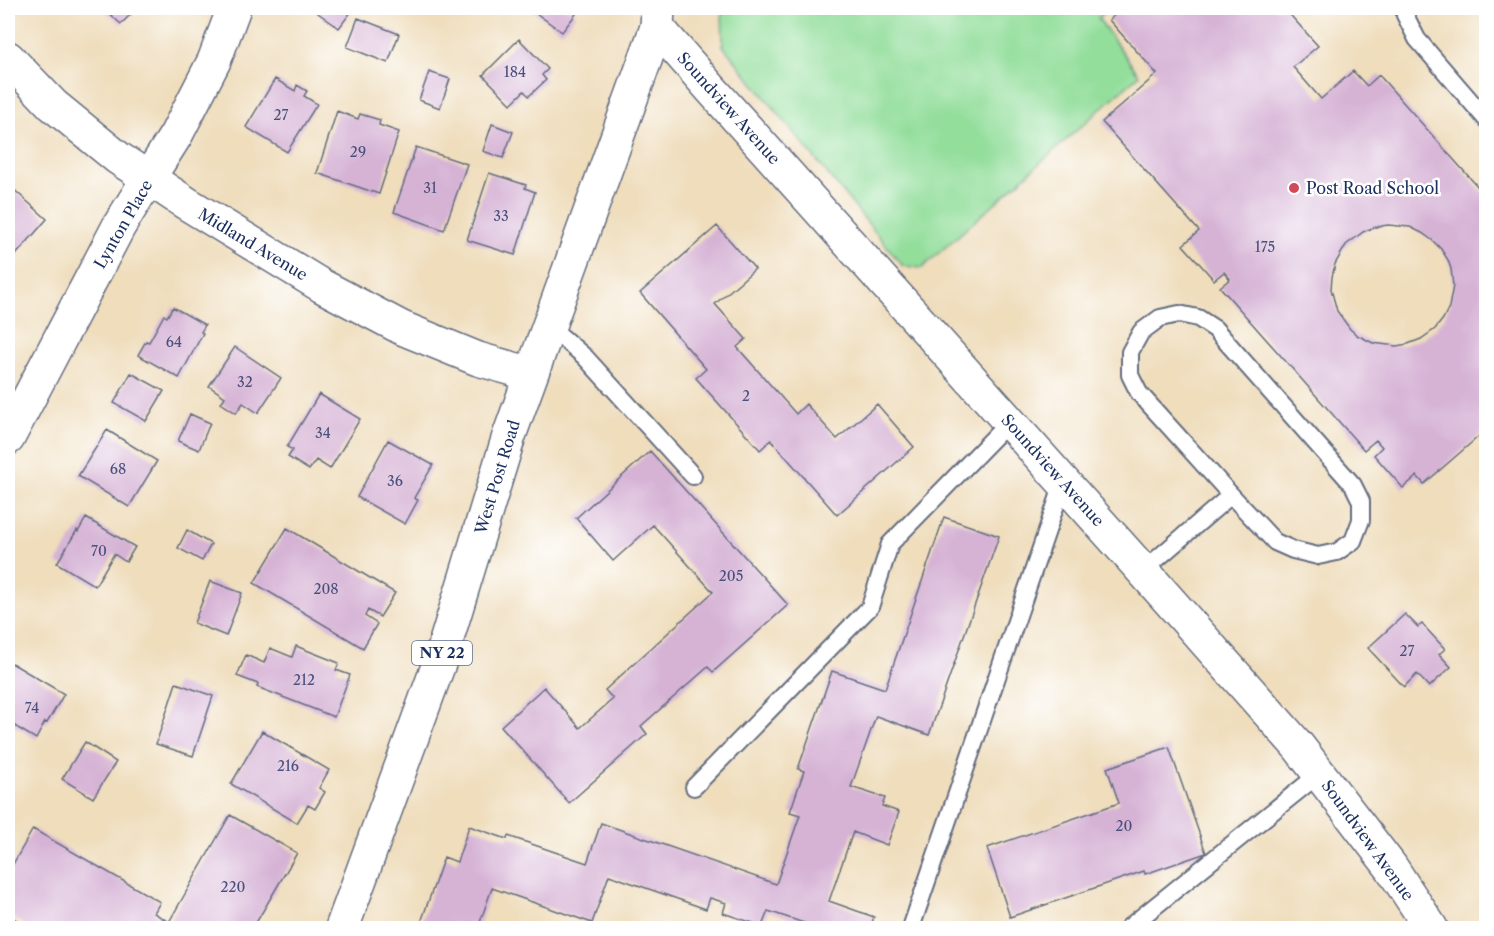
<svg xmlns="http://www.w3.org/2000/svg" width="1494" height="936" font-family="'Libre Caslon Text',serif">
<rect width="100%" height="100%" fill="#fff"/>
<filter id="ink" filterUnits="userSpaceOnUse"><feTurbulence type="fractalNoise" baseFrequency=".0167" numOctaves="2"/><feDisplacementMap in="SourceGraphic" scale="12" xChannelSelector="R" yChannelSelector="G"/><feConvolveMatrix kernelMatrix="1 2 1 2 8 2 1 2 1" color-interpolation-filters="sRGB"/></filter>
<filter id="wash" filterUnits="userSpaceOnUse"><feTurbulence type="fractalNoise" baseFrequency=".008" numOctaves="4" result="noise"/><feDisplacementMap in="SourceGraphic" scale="24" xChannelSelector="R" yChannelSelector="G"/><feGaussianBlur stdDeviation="1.35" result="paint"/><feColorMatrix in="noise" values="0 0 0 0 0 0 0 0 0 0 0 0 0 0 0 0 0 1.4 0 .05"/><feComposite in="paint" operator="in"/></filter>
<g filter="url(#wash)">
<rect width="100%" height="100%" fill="#efddbc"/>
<path fill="#93de9b" stroke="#57867c" stroke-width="1.5" d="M722 8H1109L1098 18 1139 75 922 268 903 266 723 46Z"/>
<g id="blocks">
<path fill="#d6b3d5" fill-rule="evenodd" d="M103 8H137L121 24Z
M311 8H345L351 12 339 28Z
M529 8H567L576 14 562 32Z
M1123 8H1284L1318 46 1293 67 1321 99 1353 71 1367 86 1379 75 1486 196V430L1424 484 1417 476 1403 488 1374 455 1382 447 1376 440 1364 450 1220 287 1230 279 1224 272 1214 280 1183 245 1199 231 1102 122 1157 74 1109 20ZM1388 225 1410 227 1422 233 1432 240 1441 249 1448 260 1451 269 1453 286 1449 307 1443 319 1435 329 1421 339 1408 344 1396 346 1373 343 1357 335 1350 329 1337 311 1331 289 1332 277 1335 264 1346 245 1363 232 1375 227Z
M358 18 399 34 388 63 347 47Z
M519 39 548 69 542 75 546 80 529 96 524 91 511 104 483 75Z
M429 72 450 79 440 108 419 100Z
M275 79 295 91 297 85 307 91 304 96 317 104 287 152 246 127Z
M337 111 358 119 360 114 380 120 379 125 399 132 379 194 317 173Z
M492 124 513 132 503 158 483 151Z
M416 147 467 164 444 230 394 212Z
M489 173 526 185 525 188 535 192 515 255 467 240Z
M11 187 47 219 8 264V191Z
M717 226 755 269 715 304 746 339 737 347 796 414 806 404 837 439 877 404 914 447 837 515 771 440 760 450 696 378 706 369 640 293Z
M173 307 205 325 201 332 203 333 179 378 138 355 146 341 149 342 164 315 167 317Z
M235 347 281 378 258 413 243 403 236 413 221 403 225 397 209 386Z
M131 373 164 391 146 421 114 403Z
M319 394 360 419 330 469 316 460 309 470 288 457 293 450 287 447Z
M190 414 210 423 199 450 178 441Z
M107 430 157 461 129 507 78 476Z
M388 440 433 465 414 498 418 500 405 524 357 497Z
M650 451 788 605 713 672 708 667 641 726 647 734 569 803 501 726 544 687 580 728 613 699 605 690 713 592 653 525 613 561 576 518Z
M944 517 999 536 929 735 876 716 851 787 885 798 882 806 899 812 887 845 853 832 829 901 874 917 870 928H819L768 911 762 926 723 913 726 903 710 898 706 909 609 875 592 923 492 888 478 928H419L444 857 457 862 469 826 507 839 508 836 587 863 601 823 776 884 800 815 790 812 804 771 798 769 832 671 885 689Z
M86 518 135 547 126 562 114 554 95 586 57 563 77 530 78 532Z
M287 528 395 593 380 617 368 610 365 616 377 624 363 648 254 583Z
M187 530 211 544 202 561 178 548Z
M210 581 242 593 226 636 194 623Z
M1405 614 1418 627 1422 624 1445 649 1439 654 1451 667 1429 687 1417 674 1404 687 1368 648Z
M296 646 339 663 336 670 350 675 334 717 257 687 258 684 237 676 246 655 264 663 270 648 292 657Z
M8 661 64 694 47 723 45 722 36 739 8 722Z
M176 683 213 696 193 756 156 744Z
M262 731 329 770 319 788 325 792 315 809 308 805 297 823 231 784Z
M85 742 116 762 93 798 62 779Z
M1169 747 1206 853 1145 874 1144 871 1010 917 987 848 1119 803 1107 768Z
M230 815 297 853 253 928H30L8 915V873L33 829 160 902 154 913 169 922Z"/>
</g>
</g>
<g filter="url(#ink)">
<use href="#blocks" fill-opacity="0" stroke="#656c7f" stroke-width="1.5"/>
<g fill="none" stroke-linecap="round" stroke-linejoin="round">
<defs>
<path id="lane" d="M1404 8 1405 15 1417 39 1486 119
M1179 314 1198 318 1215 329 1353 485 1361 501V520L1353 541 1337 552 1318 556 1293 550 1275 542 1231 495 1139 393 1130 375V352L1141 332 1160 318Z
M549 326 585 357 693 476
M1143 571 1231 495
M694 787 870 607 890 544 1010 421
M911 928 1064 481
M1128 928 1319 774"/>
<path id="street" d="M8 438 119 226 148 179"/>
<path id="secondary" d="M657 27 712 90 1143 571 1298 746 1391 867 1431 928
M8 58 53 105 118 158 186 203 322 286 402 328 478 359 531 374
M148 179 176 135 214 61 234 8"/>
<path id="primary" d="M342 928 441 658 509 436 657 27 658 8"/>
</defs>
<use href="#lane" stroke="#656c7f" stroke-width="20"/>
<use href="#street" stroke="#656c7f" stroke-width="36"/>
<use href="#secondary" stroke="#656c7f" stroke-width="36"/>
<use href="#primary" stroke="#656c7f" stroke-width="36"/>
<use href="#lane" stroke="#fff" stroke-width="16"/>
<use href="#street" stroke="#fff" stroke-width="33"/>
<use href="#secondary" stroke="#fff" stroke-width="33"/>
<use href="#primary" stroke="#fff" stroke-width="33"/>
</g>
</g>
<circle fill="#d1495b" stroke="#fff" stroke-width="2" cx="1294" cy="188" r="6"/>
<g text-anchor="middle" stroke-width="5" stroke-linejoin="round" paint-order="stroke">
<g font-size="14" fill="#4a507c">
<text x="515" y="77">184</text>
<text x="281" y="120">27</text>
<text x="358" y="157">29</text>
<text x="430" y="193">31</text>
<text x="501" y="221">33</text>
<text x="1265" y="252">175</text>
<text x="174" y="347">64</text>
<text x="245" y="387">32</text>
<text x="746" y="401">2</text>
<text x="323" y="438">34</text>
<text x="118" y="474">68</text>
<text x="395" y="486">36</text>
<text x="99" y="556">70</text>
<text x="731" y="581">205</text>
<text x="326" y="594">208</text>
<text x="1407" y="656">27</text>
<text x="304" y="685">212</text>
<text x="32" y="713">74</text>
<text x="288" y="771">216</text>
<text x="1124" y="831">20</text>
<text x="233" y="892">220</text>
</g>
<rect fill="#fff" stroke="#5f6d8e" stroke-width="1.5" x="412" y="641" width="60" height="24" rx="4.5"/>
<g font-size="15" font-weight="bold" fill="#1b2f5e">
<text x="442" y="658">NY 22</text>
</g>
<g font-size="16" fill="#1b2f5e" stroke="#fff">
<text transform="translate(729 108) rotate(48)" y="6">Soundview Avenue</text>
<text transform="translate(123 224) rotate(-60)" y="6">Lynton Place</text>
<text transform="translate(253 244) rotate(31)" y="6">Midland Avenue</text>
<text transform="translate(1053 470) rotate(48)" y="6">Soundview Avenue</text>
<text transform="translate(497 477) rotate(-73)" y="6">West Post Road</text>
<text transform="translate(1368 840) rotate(54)" y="6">Soundview Avenue</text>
</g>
<g font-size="16" fill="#1b2f5e" stroke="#fff" text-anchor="start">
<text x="1306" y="194">Post Road School</text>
</g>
</g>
<rect width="1494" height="936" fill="none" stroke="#fff" stroke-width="30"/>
</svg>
